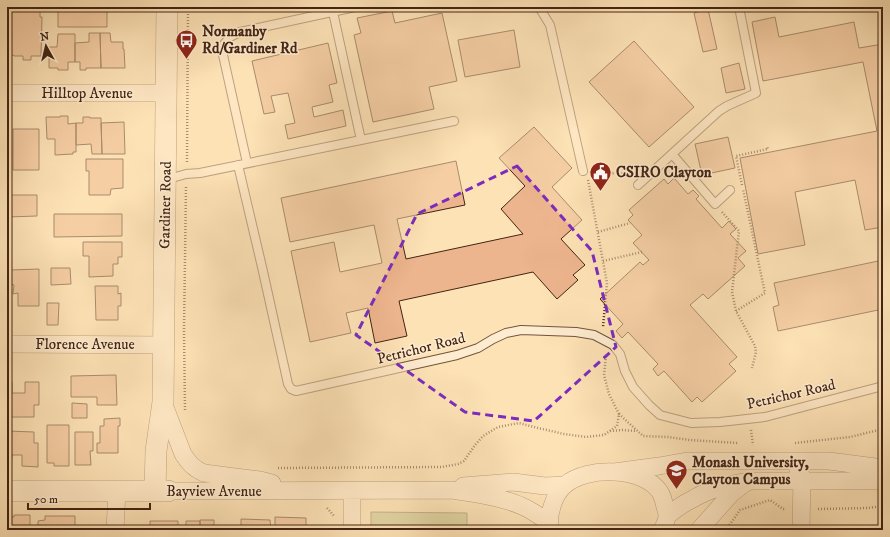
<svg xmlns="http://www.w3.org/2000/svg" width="890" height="537" font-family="'IM FELL DW Pica',serif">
<rect width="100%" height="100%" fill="#fde2b6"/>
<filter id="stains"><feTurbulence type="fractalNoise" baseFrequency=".005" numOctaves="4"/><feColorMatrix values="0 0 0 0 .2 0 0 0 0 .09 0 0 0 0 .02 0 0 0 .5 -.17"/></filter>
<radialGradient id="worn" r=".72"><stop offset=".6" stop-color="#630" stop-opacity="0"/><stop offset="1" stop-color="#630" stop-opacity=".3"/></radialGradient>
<path fill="#c0c38d" stroke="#827450" d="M371 512 467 513V530H371Z"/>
<path fill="#edb58e" stroke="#432414" d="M53 7H107V27H58V8H53Z
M11 8H40V17H42L41 56H31V60H23V56H14L13 55H8L9 16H11Z
M708 9 717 49 703 52 694 13Z
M392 11 395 23 442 13 457 81 429 87 434 109 373 122 354 35 361 33 357 18Z
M775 17 779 37 854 22 859 48 883 44V227L865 230 855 180 795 192 805 245 758 254 740 158 877 131 863 62 763 81 752 22Z
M514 30 520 67 465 77 458 40Z
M89 33H100L101 68H86V70H80V62H75V43L89 42Z
M100 33H110L111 42H123V49H124L125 68H101Z
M58 34H75V62H68V70H58V68H49V47H57Z
M634 41 694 107 649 147 589 82Z
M328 43 337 83 329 85 333 102 312 107 314 117 343 110 346 126 288 139 285 125 295 123 288 93 271 96 275 112 264 114 252 61Z
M739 63 745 89 726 93 721 68Z
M60 116H68V124L76 123V152H73V154L55 155V139H47L46 117H60Z
M83 117H90V118H101L102 154H92L91 144 76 145V123H83Z
M124 122 125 154H102L101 123Z
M534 127 572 168 552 187 582 220 561 239 585 265 573 275 578 280 557 299 533 272 399 301 407 336 375 343 368 308 346 313 351 333 310 342 291 251 334 242 340 272 382 263 374 225 290 242 281 198 456 161 465 205 397 219 406 259 523 234 501 209 525 186 499 158Z
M13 129H39V170H13Z
M728 137 735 168 702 175 695 144Z
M86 159H123V188L111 189 110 195H89V171H86Z
M674 178 688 194 693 190 699 196 696 199 722 228 729 221 736 229 730 234 746 251 738 258 745 266 708 299 703 294 690 305 737 357 729 364 736 371 702 402 697 397 692 402 664 371 658 376 653 369 658 364 628 332 622 338 616 331 623 324 600 299 640 262 643 265 649 260 633 243 642 235 628 220 633 215 629 210 664 179 668 184Z
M7 195H37V216L7 217Z
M54 214H122V236L54 237Z
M83 242H122V257H118V264H113V276L89 277V256H83Z
M883 260V309L778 331 773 307 779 305 774 283Z
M51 268H70L71 284 51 285Z
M39 269V306H18V293L13 294 14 285 11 284V270Z
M95 286H118V294L121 293V306H118V320H96Z
M47 303H59L58 325H47Z
M116 375 117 405H97V397H71V376Z
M7 382H12V393H25V382H39V405H34V417H7Z
M72 403 87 404V418H72Z
M120 418V426H118V453H97V443H100V426H104V419Z
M47 425H69V466H54V463H47Z
M7 431 34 432V443H38V467L22 466V455H12L11 466H7Z
M75 432H93V451H90L91 465H75Z
M14 515H30V530H7V517H14Z
M45 516H75V530H34H38V521L45 520Z
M275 517 306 518V530H275Z
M241 519 270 520 271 530H237V528H241Z
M200 520H214V526H226V530H200Z
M150 521H178V530H150Z
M186 521H200V530H186Z
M749 528 847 530H749Z"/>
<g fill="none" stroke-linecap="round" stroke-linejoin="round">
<defs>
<path id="service" d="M539 7 550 25 583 171
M333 12 361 140
M672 154 715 204 730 190
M247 163 223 55 224 44 230 37 240 32 355 7
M238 165 262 267 288 384 291 389 296 391 457 355 478 348 493 339 506 333 521 330 576 332 594 335 613 345 620 354 625 371 633 387 649 405 660 415 691 423 720 422 765 417 883 386
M165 180 186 174 200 173 454 121
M638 185 719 111 727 106 756 93 739 7"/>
<path id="minor" d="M7 93H167
M7 344 163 345
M163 402 183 454C189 463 194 469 204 473L260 480 272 483
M798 470 802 477 801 529
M614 472 659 466 687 461H829L883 468
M463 486 513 482 545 486 565 485
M169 491 452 490C476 494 504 497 526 508 534 512 542 518 550 523
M667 516C675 510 682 504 691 500 709 489 732 483 753 481H883
M115 530 117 491
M352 530V491
M550 530C548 515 553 495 565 485 587 466 643 467 660 492 663 497 664 502 665 507 666 509 667 513 667 516 667 520 664 526 662 530
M699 530 731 494 745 483"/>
<path id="tertiary" d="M7 491H168
M155 491 156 451 163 402 167 7"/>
</defs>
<use href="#service" stroke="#72543c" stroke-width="10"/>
<use href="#minor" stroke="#72543c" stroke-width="18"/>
<use href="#tertiary" stroke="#72543c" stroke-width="22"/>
<path stroke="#432414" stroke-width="2.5" stroke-dasharray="1 2" stroke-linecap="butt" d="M187 162 188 7
M592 178C603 176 620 169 630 176
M588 180 607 283 603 327
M742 185 736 156 768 149 767 147
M722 212 739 231 732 292 736 311 755 346 756 352 752 368
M598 232 630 223
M603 261 642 252
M736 311 765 293 743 189
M185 410 184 331 186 185
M619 414 643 436 668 437 690 440 738 443
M751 430 753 445
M610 431 622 430 637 431
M795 443 850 437 883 429
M278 468 442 467 458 464 464 461 475 445 483 436 498 427 519 423 538 428 564 434 586 437 604 435 617 426 619 414 609 394 604 375 606 356
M327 508 335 517
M818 509 868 508 883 506
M726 530 740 510 770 500 783 509H785"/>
<use href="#service" stroke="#feecd0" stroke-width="8"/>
<use href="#minor" stroke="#feecd0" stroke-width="17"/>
<use href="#tertiary" stroke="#feecd0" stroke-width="21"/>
</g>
<path d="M0 0H890V537H0ZM517 166 592 251 616 347 534 421 465 412 356 335 417 214Z" fill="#fde2b6" fill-opacity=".55" fill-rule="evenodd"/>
<path fill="none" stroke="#7b2cbf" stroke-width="3" stroke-dasharray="8 5" stroke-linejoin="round" d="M517 166 592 251 616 347 534 421 465 412 356 335 417 214Z"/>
<defs>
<symbol id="bus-pin" viewBox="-11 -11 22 30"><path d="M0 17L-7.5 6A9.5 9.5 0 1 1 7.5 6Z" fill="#8f2418" stroke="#feecd0"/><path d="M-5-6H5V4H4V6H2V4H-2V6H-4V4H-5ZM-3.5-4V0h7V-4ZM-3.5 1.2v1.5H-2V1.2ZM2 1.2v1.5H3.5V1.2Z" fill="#fff"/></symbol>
<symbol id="civic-pin" viewBox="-11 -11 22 30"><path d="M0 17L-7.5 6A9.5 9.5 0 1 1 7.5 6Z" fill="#8f2418" stroke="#feecd0"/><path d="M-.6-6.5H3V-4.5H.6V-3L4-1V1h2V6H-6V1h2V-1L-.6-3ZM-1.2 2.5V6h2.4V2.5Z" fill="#fff"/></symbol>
<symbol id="university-pin" viewBox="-11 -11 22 30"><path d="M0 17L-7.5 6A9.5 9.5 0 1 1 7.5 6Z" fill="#8f2418" stroke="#feecd0"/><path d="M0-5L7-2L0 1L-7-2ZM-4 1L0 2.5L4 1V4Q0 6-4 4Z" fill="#fff"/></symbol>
</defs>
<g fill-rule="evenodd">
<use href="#bus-pin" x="174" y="28" width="25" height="34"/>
<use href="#civic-pin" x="588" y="160" width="25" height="34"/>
<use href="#university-pin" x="664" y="458" width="25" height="34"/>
</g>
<g text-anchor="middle" stroke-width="3" stroke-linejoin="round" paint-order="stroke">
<g font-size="15" font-weight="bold" fill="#432414" stroke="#feecd0" text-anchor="start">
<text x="202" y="36">Normanby<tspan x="202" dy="17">Rd/Gardiner Rd</tspan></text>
<text x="616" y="177">CSIRO Clayton</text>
<text x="692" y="467">Monash University,<tspan x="692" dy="17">Clayton Campus</tspan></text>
</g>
<g font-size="15" fill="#432414" stroke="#feecd0">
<text x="87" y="98">Hilltop Avenue</text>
<text transform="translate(165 205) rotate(-89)" y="5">Gardiner Road</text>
<text x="85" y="349">Florence Avenue</text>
<text transform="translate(421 348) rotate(-14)" y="5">Petrichor Road</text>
<text transform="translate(791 394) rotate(-13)" y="5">Petrichor Road</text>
<text x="214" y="496">Bayview Avenue</text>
</g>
</g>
<rect width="890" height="537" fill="none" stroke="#fde2b6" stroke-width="24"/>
<rect x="8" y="8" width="874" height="521" fill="none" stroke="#432414" stroke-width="2"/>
<rect x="12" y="12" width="866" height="513" fill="none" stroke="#432414"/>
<g transform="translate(46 46) rotate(352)" stroke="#feecd0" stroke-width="3" paint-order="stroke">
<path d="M0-3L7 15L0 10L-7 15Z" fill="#432414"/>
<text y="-6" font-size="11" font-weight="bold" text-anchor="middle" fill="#432414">N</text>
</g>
<path d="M28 503v6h122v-6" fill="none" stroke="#432414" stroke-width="2"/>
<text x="34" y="503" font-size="12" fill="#432414" stroke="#feecd0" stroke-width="3" paint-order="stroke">50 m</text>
<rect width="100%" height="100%" filter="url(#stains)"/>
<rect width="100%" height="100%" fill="url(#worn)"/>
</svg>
